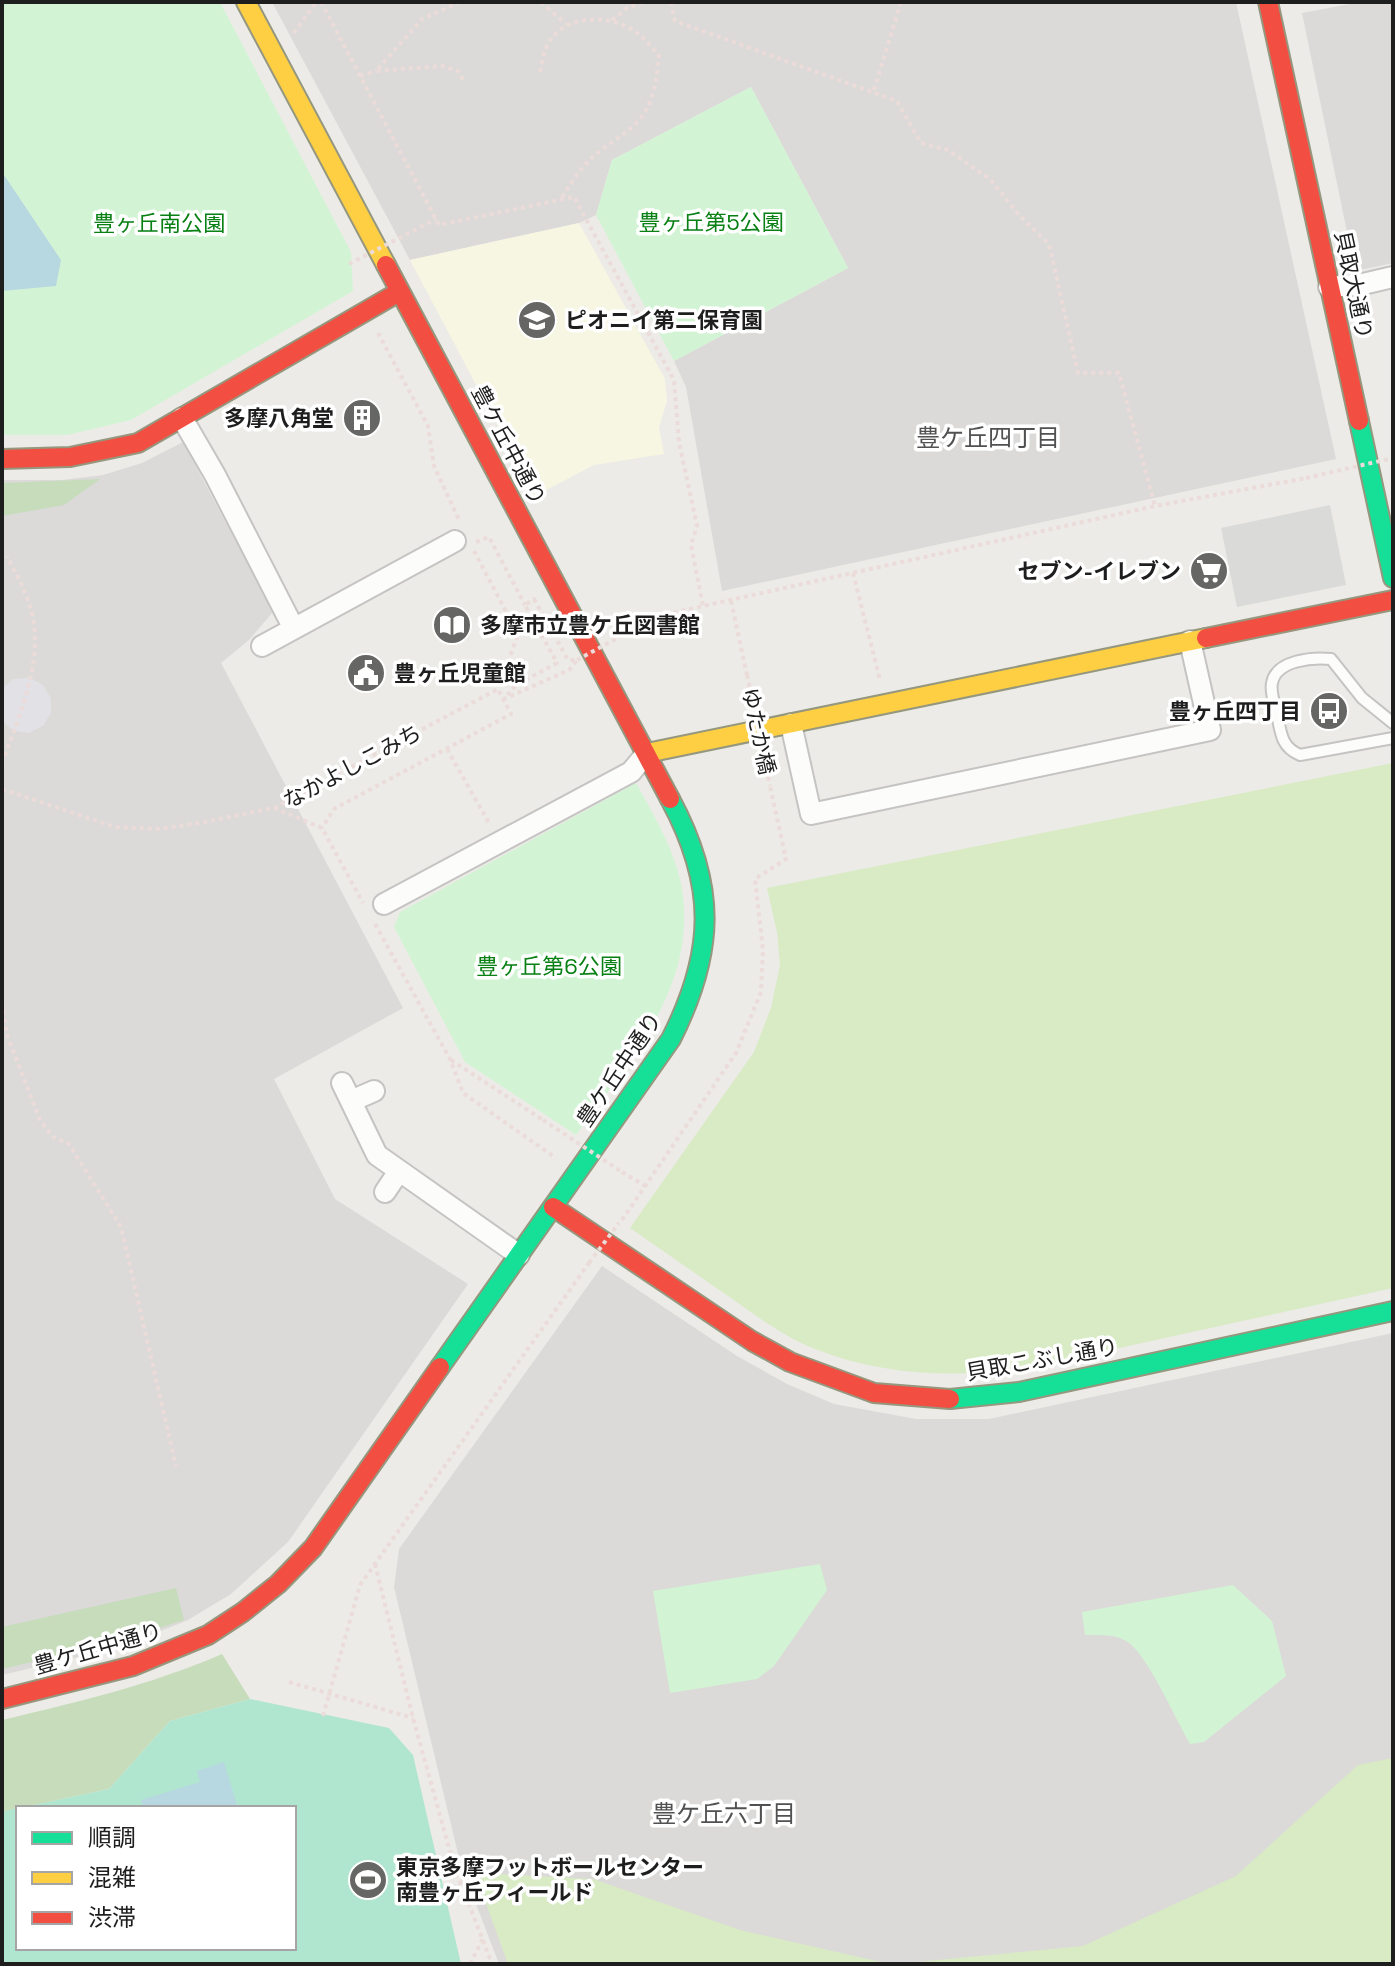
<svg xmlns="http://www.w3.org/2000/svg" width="1395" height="1966" font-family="'Space Grotesk','Noto Sans JP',sans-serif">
<rect width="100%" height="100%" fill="#ecebe7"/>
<path fill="#dbdad8" d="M272 2H1236L1336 459 722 591 686 387 674 361 848 268 751 87 612 160 596 215 579 223 410 260Z
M1360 2H1393V263L1355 271 1302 13Z
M183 442 273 612 249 640 221 663 403 1008 274 1079 335 1199 468 1284 288 1542 231 1594 188 1620 121 1647 2 1675V480H62L103 475 142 463Z
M602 1266 737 1356 787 1384 834 1404 916 1419H989L1393 1333V1964H499L460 1862 394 1587 399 1549Z"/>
<path fill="#f6f6e2" d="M579 223 665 379 667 401 659 427 664 454 594 465 535 496 410 260Z"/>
<path fill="#dadad8" d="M1330 505 1346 585 1237 607 1221 528Z"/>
<path fill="#d8ebc4" d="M1393 763V1288L1028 1368C956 1378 883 1376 815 1349 784 1337 758 1317 731 1298 697 1275 664 1251 630 1228L754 1052 771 1008 780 965 777 932 767 888Z
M1393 1758V1964H897L1083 1946 1236 1876 1358 1765Z
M475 1873 593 1879 740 1930 890 1964H508Z"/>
<path fill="#c6dcbb" d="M100 479 64 505 2 516V483Z
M176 1588 184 1620 113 1643 2 1669V1627Z
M222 1654 250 1699 170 1721 109 1789 2 1812V1720C77 1702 151 1685 222 1654Z"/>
<path fill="#d3f4d4" d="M2 2H220L351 252 353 291 131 420 67 435H2Z
M751 87 848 268 674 361 596 215 612 160Z
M636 783C653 814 674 848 681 884 700 984 630 1059 576 1135L465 1062 394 927 400 912Z
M820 1564 827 1590 774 1666 757 1679 670 1693 653 1591Z
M1233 1585 1272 1621 1286 1676 1204 1742 1190 1744C1176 1720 1148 1656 1128 1642 1116 1634 1099 1635 1085 1635L1082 1612Z"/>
<path fill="#b0e6cf" d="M250 1699 389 1728 413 1755 461 1964H2V1812L18 1808V1948H294V1808H20L109 1789 170 1721Z"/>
<path fill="#e1e1e6" d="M30 678 43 685 51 698V713L43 726 29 733 14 731 2 721V689L13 679Z"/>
<path fill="#b8d8e1" d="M2 172 61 260 56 286 2 291Z
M224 1762 238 1808H143L141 1800 200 1782 197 1771Z"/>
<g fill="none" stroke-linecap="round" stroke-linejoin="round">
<defs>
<path id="lane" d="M1393 723 1362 698 1331 659C1313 657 1276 660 1272 683 1270 692 1275 706 1277 714 1281 733 1281 747 1300 755L1393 738"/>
<path id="street" d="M1329 287 1363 284 1393 277
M182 418 215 475 293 627
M262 646 455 541
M791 724 811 814 1210 730 1190 641
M384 904 631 772 647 753
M342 1083 377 1155 519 1255
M351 1101 374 1091
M385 1192 399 1171"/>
<path id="fast" d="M1359 421 1393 578
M440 1367 671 1039C715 952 717 886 670 799
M950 1399 1019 1392 1393 1311"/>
<path id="slow" d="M246 2 386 265
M647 753 1206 638"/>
<path id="jam" d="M1268 2 1359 421
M386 265 670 799
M2 459 70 457 138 443 399 292
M1206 638 1393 600
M553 1207 752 1341 790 1362 874 1393 950 1399
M2 1699 133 1666 208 1635 243 1612 278 1584 313 1548 440 1367"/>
</defs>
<use href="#lane" stroke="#c5c4c3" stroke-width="14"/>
<use href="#street" stroke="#c5c4c3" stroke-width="24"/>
<use href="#fast" stroke="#95977e" stroke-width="22"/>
<use href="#slow" stroke="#95977e" stroke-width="22"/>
<use href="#jam" stroke="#95977e" stroke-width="22"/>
<path stroke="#ebdbd9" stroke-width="4" stroke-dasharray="4 4" stroke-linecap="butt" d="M321 2 439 225 574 197 674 380 679 442 697 526 691 545 703 606
M460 2 422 19 376 71 442 66 458 71 463 80
M541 2 566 24
M671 2 675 21 897 101 921 143 948 150 990 179 1019 215 1049 244 1078 373H1119L1155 506
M612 20 627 8 645 2
M294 33 316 2
M540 72C542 64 543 55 546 48 559 15 606 13 633 30 644 37 651 46 659 56 657 74 655 94 646 110 636 129 616 138 600 151 583 164 572 181 561 199
M360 76 376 71
M874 90 901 2
M378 333 428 426 434 466 460 522
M476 542 489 537 525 605
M474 551 518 634 499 688
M853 573 880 680
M534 599 568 660H577L569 670 504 699 516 685 557 663 525 605Z
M731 601 747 675
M658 616 1155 506 1306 478
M447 749 489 823
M2 763C17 722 40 670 34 625 31 600 18 578 7 556
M2 789 115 827 158 829 205 822 274 808 498 689 511 714 334 809 322 828
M274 808 322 828 363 903
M375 924 450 1059 463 1093 556 1158
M2 1003 7 1035 40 1120 53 1137 69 1144 121 1227 176 1466
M451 1060 543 1120
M622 1172 645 1186
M622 1220 736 1053 761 992 763 950 755 879 786 859 770 786
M375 1564 413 1718 454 1866 492 1964
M289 1682 413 1718
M323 1716 360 1585 589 1263
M470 1964 483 1939"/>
<use href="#lane" stroke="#fcfcfb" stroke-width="10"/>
<use href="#street" stroke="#fcfcfb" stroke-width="20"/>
<use href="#fast" stroke="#16e098" stroke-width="18"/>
<use href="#slow" stroke="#ffcf43" stroke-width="18"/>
<use href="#jam" stroke="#f24e42" stroke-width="18"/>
<path stroke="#ebdbd9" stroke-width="4" stroke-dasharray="4 4" stroke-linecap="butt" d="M349 264 436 219
M1306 478 1393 458
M577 660 658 616
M747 675 770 786
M543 1120 622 1172
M589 1263 619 1223"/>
</g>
<defs>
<symbol id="school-disc" viewBox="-11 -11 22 22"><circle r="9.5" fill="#666664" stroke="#fff"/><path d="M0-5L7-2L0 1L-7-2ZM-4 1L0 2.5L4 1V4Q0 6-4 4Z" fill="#fff"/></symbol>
<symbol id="building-disc" viewBox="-11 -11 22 22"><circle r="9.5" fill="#666664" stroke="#fff"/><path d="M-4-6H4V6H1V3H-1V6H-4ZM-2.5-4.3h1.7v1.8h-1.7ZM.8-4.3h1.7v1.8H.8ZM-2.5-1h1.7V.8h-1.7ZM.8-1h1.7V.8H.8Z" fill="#fff"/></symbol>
<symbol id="supermarket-disc" viewBox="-11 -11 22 22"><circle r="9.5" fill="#666664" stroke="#fff"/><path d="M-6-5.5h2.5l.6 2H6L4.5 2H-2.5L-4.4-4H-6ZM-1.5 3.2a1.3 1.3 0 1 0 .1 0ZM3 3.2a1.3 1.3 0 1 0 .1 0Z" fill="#fff"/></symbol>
<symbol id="library-disc" viewBox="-11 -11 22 22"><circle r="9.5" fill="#666664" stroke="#fff"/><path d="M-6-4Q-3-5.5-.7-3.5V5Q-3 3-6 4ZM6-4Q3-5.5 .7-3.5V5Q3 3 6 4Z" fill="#fff"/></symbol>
<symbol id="civic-disc" viewBox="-11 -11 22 22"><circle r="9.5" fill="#666664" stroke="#fff"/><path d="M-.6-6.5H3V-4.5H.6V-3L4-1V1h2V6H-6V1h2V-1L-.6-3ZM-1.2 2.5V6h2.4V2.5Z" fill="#fff"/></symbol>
<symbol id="bus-disc" viewBox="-11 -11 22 22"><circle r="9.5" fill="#666664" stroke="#fff"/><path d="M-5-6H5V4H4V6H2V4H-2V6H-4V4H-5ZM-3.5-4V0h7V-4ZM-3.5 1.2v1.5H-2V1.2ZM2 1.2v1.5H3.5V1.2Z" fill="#fff"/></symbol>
<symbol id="stadium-disc" viewBox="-11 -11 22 22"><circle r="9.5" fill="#666664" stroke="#fff"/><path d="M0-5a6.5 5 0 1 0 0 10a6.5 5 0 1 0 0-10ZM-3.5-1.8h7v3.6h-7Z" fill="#fff"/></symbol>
</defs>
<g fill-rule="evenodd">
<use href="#school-disc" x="515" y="298" width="44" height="44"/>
<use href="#building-disc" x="340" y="396" width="44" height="44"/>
<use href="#supermarket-disc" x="1187" y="549" width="44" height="44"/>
<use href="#library-disc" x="430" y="603" width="44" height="44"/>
<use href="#civic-disc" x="344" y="651" width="44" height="44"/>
<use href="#bus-disc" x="1307" y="689" width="44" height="44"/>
<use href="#stadium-disc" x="346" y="1858" width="44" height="44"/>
</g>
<g text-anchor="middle" stroke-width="7" stroke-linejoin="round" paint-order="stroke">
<g font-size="22" fill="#088013" stroke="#fff">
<text x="711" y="230">豊ヶ丘第5公園</text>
<text x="159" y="231">豊ヶ丘南公園</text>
<text x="549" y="974">豊ヶ丘第6公園</text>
</g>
<g font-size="22" fill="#1e1e1e" stroke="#fff">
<text transform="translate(1354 285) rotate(78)" y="8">貝取大通り</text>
<text transform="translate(509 445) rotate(62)" y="8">豊ケ丘中通り</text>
<text transform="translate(759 731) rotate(78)" y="8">ゆたか橋</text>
<text transform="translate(352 766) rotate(-28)" y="8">なかよしこみち</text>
<text transform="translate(619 1069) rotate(-56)" y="8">豊ケ丘中通り</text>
<text transform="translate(1042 1359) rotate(-10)" y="8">貝取こぶし通り</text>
<text transform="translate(98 1648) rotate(-16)" y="8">豊ケ丘中通り</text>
</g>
<g font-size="22" font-weight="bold" fill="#1e1e1e" stroke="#fff" text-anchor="start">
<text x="565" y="328">ピオニイ第二保育園</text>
<text x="334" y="426" text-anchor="end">多摩八角堂</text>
<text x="1181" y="579" text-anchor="end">セブン-イレブン</text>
<text x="480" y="633">多摩市立豊ケ丘図書館</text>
<text x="394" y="681">豊ヶ丘児童館</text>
<text x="1301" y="719" text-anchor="end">豊ヶ丘四丁目</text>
<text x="396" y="1875">東京多摩フットボールセンター<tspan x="396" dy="25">南豊ヶ丘フィールド</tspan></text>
</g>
<g font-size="24" fill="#515151" stroke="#fff">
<text x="988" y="446">豊ケ丘四丁目</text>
<text x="724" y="1822">豊ケ丘六丁目</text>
</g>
</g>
<rect width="1395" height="1966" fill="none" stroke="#1e1e1e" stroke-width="8"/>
<rect x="16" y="1806" width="280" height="144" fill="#ffffff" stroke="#a5a5a5" stroke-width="2"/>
<rect x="32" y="1832" width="40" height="12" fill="#16e098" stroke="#a5a5a5" stroke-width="2"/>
<text x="88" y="1846" font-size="24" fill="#1e1e1e">順調</text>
<rect x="32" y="1872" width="40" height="12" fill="#ffcf43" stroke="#a5a5a5" stroke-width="2"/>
<text x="88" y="1886" font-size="24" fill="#1e1e1e">混雑</text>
<rect x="32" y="1912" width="40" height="12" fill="#f24e42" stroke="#a5a5a5" stroke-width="2"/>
<text x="88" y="1926" font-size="24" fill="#1e1e1e">渋滞</text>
</svg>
